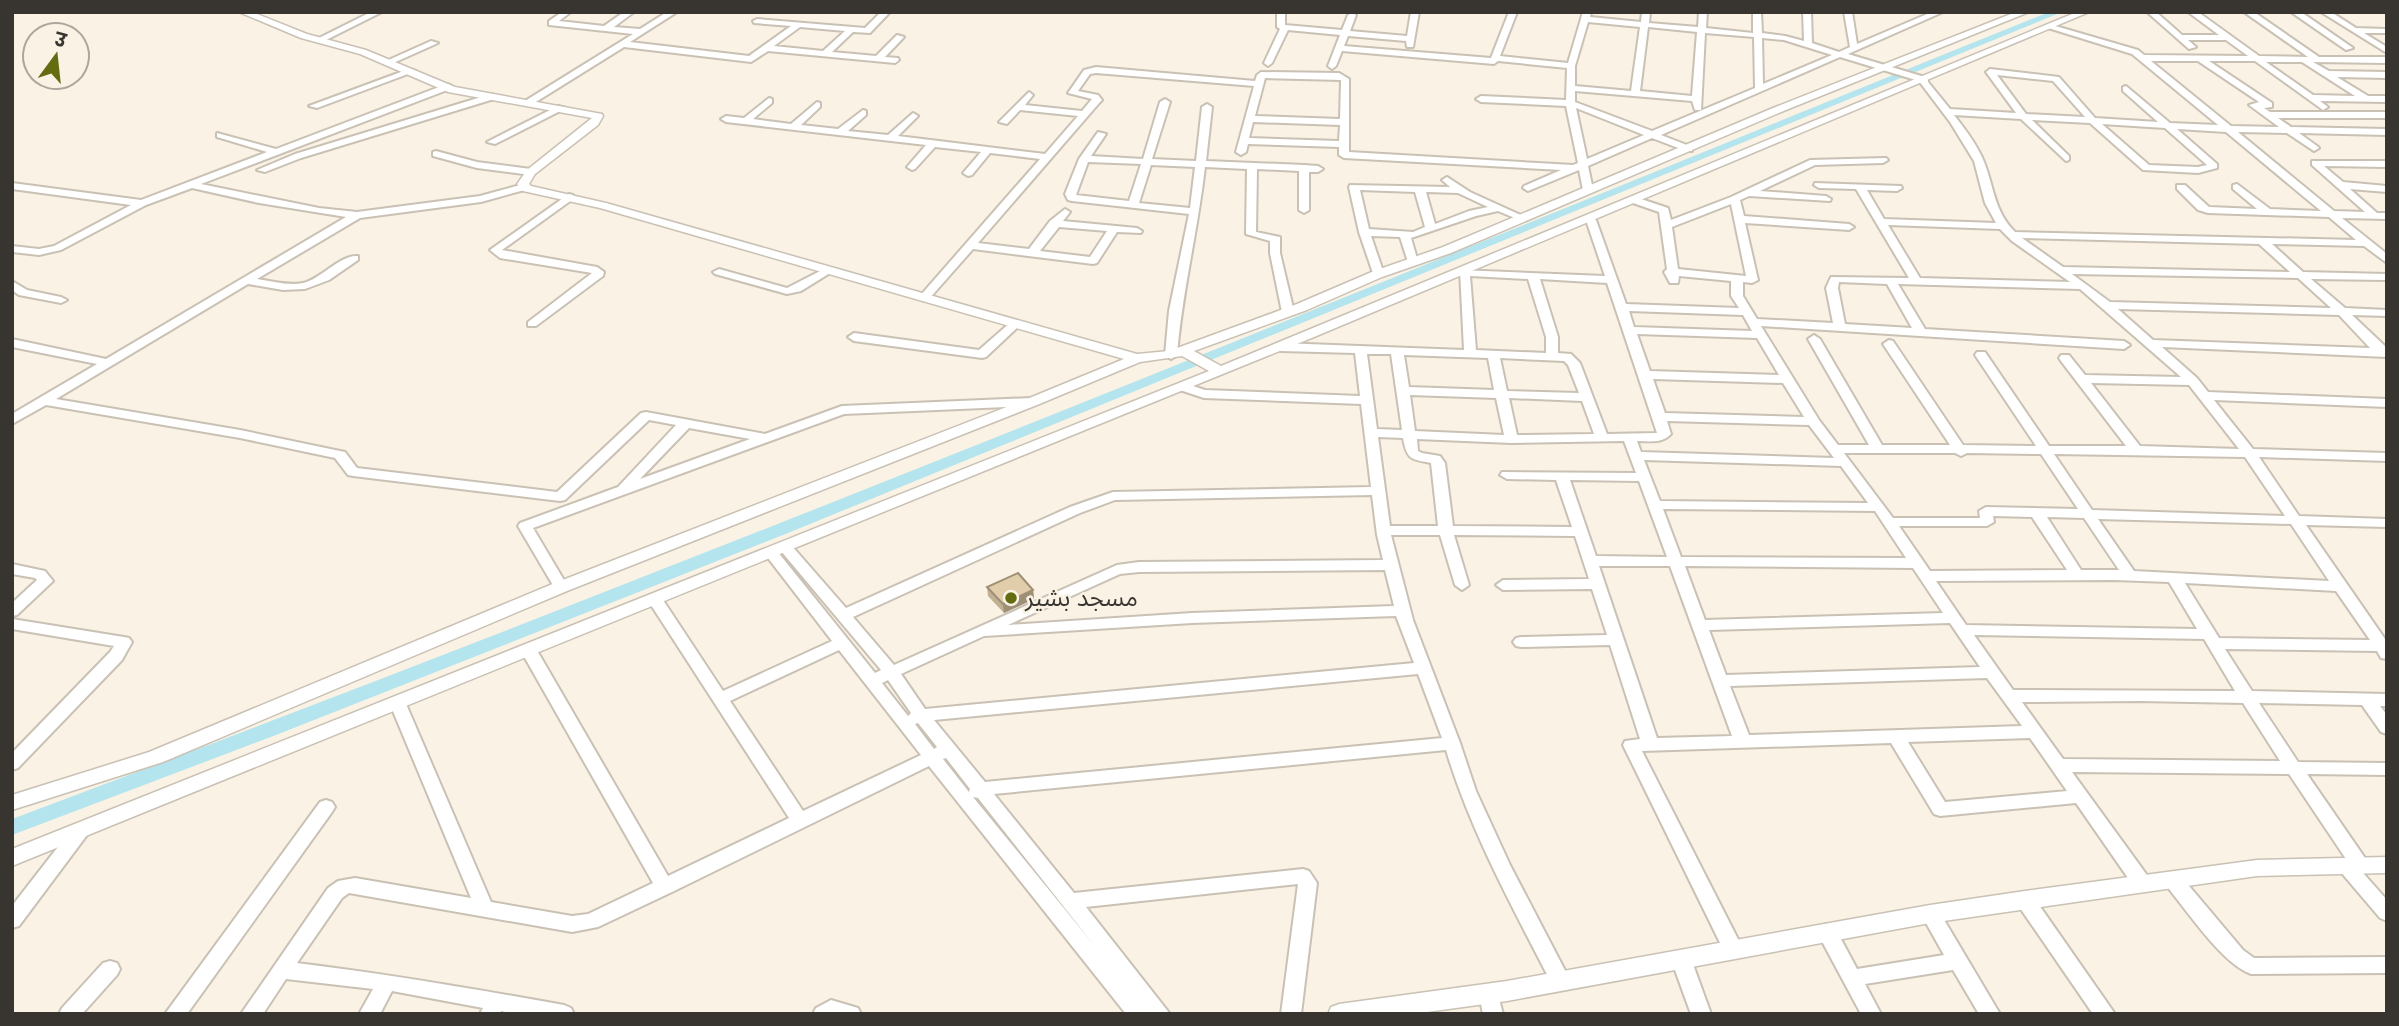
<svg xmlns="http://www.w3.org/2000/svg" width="2399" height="1026" font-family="Poppins,'Noto Sans Arabic','Noto Sans Devanagari',sans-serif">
<rect width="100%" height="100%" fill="#faf2e4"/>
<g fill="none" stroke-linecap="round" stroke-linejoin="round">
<path fill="#b4e5ee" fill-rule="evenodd" d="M2049 12H2062L788 533 276 735 12 835V819C697 563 1372 286 2049 12Z"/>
<defs>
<path id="minor" d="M371 12H382L322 42 315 40Z
M562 12H571L559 21 604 26 624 12H634L614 27 640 29 667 12H677L630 42 749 56 791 26 754 23 753 21 757 19 865 28 881 12H890L870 33 853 32 832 52 876 56 897 35 904 37 885 57 898 58 899 60 895 63 768 51 751 62 624 47 531 105H525V101L633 34 549 25V21ZM800 27 845 31 823 51 774 46Z
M1277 12H1285V25L1342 30 1348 15 1352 13 1356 15 1350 31 1407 36 1411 12H1419L1413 47H1407L1406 41 1348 36 1344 46 1491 58 1509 12H1517L1500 56 1568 63 1583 12H1591L1590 17 1641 22 1642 12H1650L1649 23 1698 27 1699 12H1707L1706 28 1753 33V12H1761L1762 33 1785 36 1804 41 1803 12H1811L1812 43 1839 52 1850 47 1844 12H1852L1857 44 1932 12H1943L1848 54 1928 78V82L1950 109 2016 113 1986 72 1990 69 2059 77 2095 118 2158 122 2123 91V87L2126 86 2170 123 2218 125 2132 54 2045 27 2052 25 2138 50 2144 55 2248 56 2226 40H2188L2196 47 2189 49 2147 12H2156L2182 35H2219L2188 12H2198L2259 56 2308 57 2244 12H2254L2319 57H2387V63L2313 62 2329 71 2387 72V78L2337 77 2368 96H2387V102L2320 101 2328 107 2323 110 2255 61H2209L2272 103V107L2264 108 2270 112H2387V118H2278L2291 127 2387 129V135L2299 133 2317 146 2319 148 2314 151 2287 133 2238 132 2334 211 2365 212 2312 165V161H2387V167L2324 166 2343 182 2387 186V192L2350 189 2377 213H2387V219L2342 218 2387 254V263L2364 246 2272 244 2303 272 2387 274V280L2311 279 2345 308 2387 310V316L2352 315 2387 348V357L2162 347 2197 378 2208 392 2387 399V407L2214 400 2253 449 2387 453V461L2259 457 2299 516 2387 519V527L2306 525 2387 642V659L2381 658 2377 651 2225 649 2252 691 2387 694V706H2380L2387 715V734L2381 732 2362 705 2259 703 2298 762 2387 763V775L2307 774 2367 861 2370 866 2367 871 2363 873 2387 900V921L2380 918 2340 871 2337 866 2340 861 2346 859 2289 774 2072 772 2149 878 2151 883 2149 888 2142 890 2135 888 2076 803 1940 816 1934 814 1891 743 1642 751 1743 949 1740 955 1733 957 1726 955 1623 745 1625 741 1640 739 1610 645 1521 647 1516 646 1513 642 1516 638 1521 637 1607 635 1592 589 1503 590 1496 585 1503 580 1589 579 1575 536 1454 535 1469 585 1462 590 1455 585 1440 535H1391L1413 620 1460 743 1476 791 1510 865 1571 982 1568 988 1561 990 1554 988C1514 910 1471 833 1446 750L994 794 1074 893 1303 869 1309 871 1317 883 1301 1014H1281L1298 884 1086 907 1170 1014H1126L929 766 672 892 598 927 572 932 349 893 342 898 297 963C387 974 475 989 564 1005L571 1008 574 1014H514L501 1011 500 1014H480L483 1008 392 991 380 1014H359L373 989 286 979 263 1014H241L328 888 338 881 355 878 471 898 390 704 392 700H404L406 704 491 902 572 916 588 914 653 883 521 651 523 647H535L668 876 789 818 651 605 648 601 651 597H661L723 691 832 641 765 554 772 549 777 551 875 673 881 670 781 551 779 548 781 545H791L846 608 1070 507 1113 492 1371 487 1361 404 1204 398 1180 390 1178 387 1184 383 1205 390 1360 396 1355 353 1281 351 1275 347 1281 343 1464 350 1460 270 1605 276 1586 220 1591 217 1596 220 1626 304 1739 308 1731 296V281L1679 276 1678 283H1670L1664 272 1667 269 1659 212 1633 203V199H1641L1668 208 1671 220 1731 197 1810 160 1886 158 1888 160 1883 163 1815 165 1760 191 1826 196 1831 199 1830 201 1749 196 1740 200 1744 216 1849 224 1854 227 1849 230 1745 223 1758 280 1752 283 1743 282V296L1757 319 1833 323 1826 288 1831 277 1909 278 1856 189 1819 188 1814 185 1815 183 1901 186 1902 188 1897 191 1867 190 1884 219 1996 223 1985 203 1974 161 1950 122 1919 81 1840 57 1661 135 1692 147V151H1686L1652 138 1588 166 1593 190 1588 193 1583 190 1579 170 1528 191 1523 188 1524 186 1561 170 1344 158 1339 155V147L1248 144 1246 152 1241 155 1236 152 1254 86 1096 73 1090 74 1078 91 1098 95 1102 100 1100 102 978 243 1029 249 1050 221 1065 209 1070 212 1063 221 1137 228 1142 231 1141 233 1117 232 1097 263 1093 264 973 249 928 300 924 301 918 298 920 296 1040 159 990 153 972 175 968 176 963 173 981 152 935 147 915 169 912 170 907 167 926 145 726 122 721 119 726 116 744 118 769 98 772 99V103L753 119 791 124 817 102 820 103V107L801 125 838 129 863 110 866 111V115L848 131 888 135 913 113 918 116 898 136 1045 154 1078 116 1020 110 1007 124 999 122 1029 92 1033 95 1025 105 1082 111 1092 99 1068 93 1084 70 1096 67 1255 81 1257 75 1261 72 1339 73 1349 79V152L1573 165 1578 163 1566 106 1481 102 1476 99 1481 96 1566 100 1567 68 1498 61 1494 64 1342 51 1336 66 1332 69 1328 66 1340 35 1288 30 1272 63 1268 66 1264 63 1280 29 1277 27ZM1588 22 1640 27 1631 91 1575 86V66ZM1648 27 1697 32 1692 96 1640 91ZM1705 33 1754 37 1755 88 1652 131 1575 102V91L1692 101 1695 110H1701ZM1762 38 1784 40 1832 55 1763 84ZM2151 61H2198L2259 102 2249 105 2279 127 2231 126ZM2266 62H2302L2355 96 2313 95ZM1997 75 2053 81 2085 117 2026 114ZM1265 78 1341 80 1340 119 1255 116ZM1576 108 1644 135 1587 159ZM1954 115 2021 119 2066 161 2069 160V156L2032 120 2090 123 2143 170 2198 173 2217 168V164L2177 129 2226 132 2321 211 2270 209 2237 184 2233 185V189L2257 209 2209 207 2185 185H2177V189L2198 210 2208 213 2329 217 2356 240 2015 232C1994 211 1994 187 1984 162 1978 146 1965 129 1954 115ZM1253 122 1340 125 1339 141 1249 138ZM2102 124 2165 128 2207 165 2198 167 2149 165ZM1731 204 1746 276 1678 269 1672 227ZM1888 225 2000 229 2012 241 2070 282 1920 278ZM1059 227 1107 231 1090 257 1040 251ZM2022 238 2259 244 2290 272 2063 267ZM2072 274 2298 278 2331 308 2110 302ZM1470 276 1528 279 1546 337V353L1476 350ZM1540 279 1607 283 1657 433 1607 434 1580 363 1571 354 1558 353V337ZM1839 282 1887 284 1912 328 1845 324 1838 288ZM1898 284 2080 289 2181 377 2085 375 2069 355H2061L2059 358 2061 361 2126 446H2049L1985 352H1977L1975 355 2036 446 1963 445 1893 341 1889 340 1883 344 1950 445H1882L1820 339 1814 335 1808 339 1869 445H1838L1819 420 1761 326 2124 349 2130 345 2124 341 1925 329ZM2118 309 2339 315 2370 348 2153 340ZM1629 311 1743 315 1752 331 1634 327ZM1637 334 1757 338 1779 375 1650 371ZM1367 354H1391L1402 430 1377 429ZM1404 355 1488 358 1494 390 1409 387ZM1500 358 1564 361 1568 365 1579 393 1507 391ZM1653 379 1783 383 1804 417 1665 413ZM2091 383 2189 385 2239 449 2140 446ZM1410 395 1496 398 1504 435 1415 431ZM1509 398 1582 401 1594 434 1517 435ZM1667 421 1809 425 1834 458 1641 452 1637 441C1649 441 1662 444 1671 434ZM1378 437 1403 438C1407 461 1412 459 1431 463L1438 526H1390ZM1417 439 1511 443 1624 441 1636 473 1502 472 1500 475 1507 479 1556 480 1572 527 1453 526 1445 463 1440 456 1422 453 1418 451ZM1844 453H1955L1961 456 1967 453 2041 454 2078 509 1986 507 1979 511 1980 518H1893ZM2054 454 2245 457 2285 516 2092 510ZM1644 460 1841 466 1868 503 1660 501ZM1570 480 1639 481 1667 557 1596 556ZM1372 495 1377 535 1383 560 1139 562 1117 565 894 665 853 617 1080 513 1115 500ZM1663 509 1875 511 1906 558 1681 557ZM1993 516 2032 517 2067 570 1930 571 1899 526H1987L1994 522ZM2047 517 2084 518 2119 570H2081ZM2098 519 2291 524 2329 581 2134 571ZM1599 566H1670L1732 736 1657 738ZM1685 566 1913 568 1943 613 1705 620ZM1385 570 1394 606 1192 613 1008 625 1120 574 1139 572ZM2114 580 2169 582 2197 629 1966 625 1936 581ZM2185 583 2336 591 2370 640 2219 638ZM1396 616 1414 663 925 709 901 674 984 636 1192 623ZM1950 623 1980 667 1726 675 1709 630ZM1974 635 2204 639 2235 691 2013 690ZM839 650 921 755 803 811 730 701ZM1418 674 1442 738 985 782 934 720ZM1987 678 2022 726 1749 735 1730 686ZM888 680 911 713 908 716 882 683ZM2140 701 2243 703 2280 761 2063 759 2022 702ZM918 723 937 747 934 749 915 724ZM2030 738 2067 791 1945 802 1908 742ZM946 758 970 789 969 792 943 759ZM973 797 978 798 1094 945Z
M2291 12H2301L2353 48 2346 50Z
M2321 12H2331L2356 28 2387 29V33H2364L2387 47V53Z
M431 41 438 43 391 64 384 62Z
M409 69 416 71 317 108 309 106Z
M447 84 450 85V89L201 184 319 208 357 212 480 196 524 184 528 185V189L481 202 360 218 257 279C272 281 288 286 303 283 321 279 341 254 358 256V260L329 280 305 289 283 290 248 284 56 399 240 430 340 451 345 452 357 468 557 492 641 413 646 412 765 434 842 406 1032 398 1038 402 1032 406 844 414 533 528 568 587 561 592 554 587 518 526 520 523 618 487 676 425 649 420 565 500 560 501 353 476 348 475 335 458 240 438 46 405 12 424V414L97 364 12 347V339L106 359 346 217 259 203 192 188 146 205 61 250 39 255 12 252V246L39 249 54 246 131 205 12 189V183L141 200 267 152 217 137V133L276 149ZM689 428 750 439 640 479Z
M491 94 494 95V99L301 158 265 172 257 170 295 154Z
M1165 99 1170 102 1152 159 1196 161 1202 107 1207 104 1212 107 1206 161 1304 165 1318 166 1323 169 1318 172H1309V210L1304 213 1299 210V171L1257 169 1256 232 1280 237V253L1294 312 1288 315 1282 312 1270 253V241L1246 234 1247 169 1205 167C1198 230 1182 292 1177 355L1171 359 1165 355 1169 311 1189 214 1072 201 1068 200 1065 194 1079 159 1098 132 1106 134 1091 156 1143 159 1160 102ZM1088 162 1141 164 1129 201 1076 195ZM1151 165 1195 167 1190 208 1139 203Z
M558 106 566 108 495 144 487 142Z
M436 151 477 162 531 169 536 172 531 175 477 168 433 156V152Z
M1447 177 1470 192 1527 218 1522 221 1498 211 1476 216 1411 238 1418 262 1413 265 1408 262 1400 237 1371 236 1384 274 1382 276H1374L1359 232 1349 187 1350 185 1450 187 1442 180ZM1360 190 1415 192 1425 227 1413 232 1369 229ZM1426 192 1458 193 1488 207 1469 211 1435 224Z
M569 194 573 195V199L502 250 597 267 604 272 603 276 536 326H528V322L592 273 500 258 490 250Z
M826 268 832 271 830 273 801 291 787 294 715 274 713 272 719 269 787 288Z
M12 281 27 290 61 297 67 300 61 303 19 295 12 290Z
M1015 320 1019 322V326L986 357 982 358 854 341 848 337 854 333 979 350 1011 322Z
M12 564 45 571 53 581 17 615 12 616V603L37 580 35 578 12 574Z
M12 619 124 637 129 638 132 642 122 660 18 768 12 770V753L110 652 114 646 12 629Z
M326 800 332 802 335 807 332 812 187 1014H165L320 802Z
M81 823 87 825 90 830 87 835 19 926 12 928V906L75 825Z
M2172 872 2179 874 2243 950 2254 958 2387 957V973L2251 974C2222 964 2186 909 2165 884L2163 879 2165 874Z
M2025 892 2032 895 2115 1014H2093L2018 905 2016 900 2018 895Z
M1930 906 1937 908 2000 1014H1979L1953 970 1865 984 1881 1014H1861L1817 932 1820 926 1827 924 1834 926 1857 969 1944 955 1921 914 1923 908Z
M1681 951 1688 953 1691 959 1711 1014H1691L1671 959 1674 953Z
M110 961 117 963 120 969 117 975 82 1014H59L62 1008 103 963Z
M1489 985 1496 988 1503 1014H1483L1479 994 1482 988Z
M831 1000 858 1008 861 1014H813L816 1008Z"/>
<path id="tertiary" d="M239 12H252L307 34 366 50 455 87 602 114 603 116 598 125 535 174 529 184 531 186 606 203 1137 354 1169 351 1297 304 1374 271 1443 247 1773 108 2016 12H2029L1781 112 1451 253 1382 277 1307 310 1194 351 1221 366 2077 12H2089L1314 337 12 866V849L1209 371 1182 356 1140 362 1037 405 567 591 163 762 12 810V795L149 752 555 583 1027 399 1124 359 600 208 523 191 517 184 527 170 592 118 448 92 360 54 301 38Z
M2387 857V873L2257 876 1930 923 1507 1001 1412 1014H1328L1331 1007 1339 1004 1507 981 1930 905 2025 891 2257 860Z"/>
</defs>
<use href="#minor" stroke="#c9c1b4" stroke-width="4"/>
<use href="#tertiary" stroke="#c9c1b4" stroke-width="3"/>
<use href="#minor" fill="#fff" fill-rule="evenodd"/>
<use href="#tertiary" fill="#fff" fill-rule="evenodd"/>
</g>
<path fill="#c2b092" d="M987 587 1033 590 1034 599 1004 613 988 596Z"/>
<path fill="#9e9077" d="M1033 590 1034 599 1004 613 1003 604Z"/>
<path fill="#e2cdaa" stroke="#9e9077" stroke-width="2" d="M1018 573 1033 590 1003 604 987 587Z"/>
<circle fill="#636c11" stroke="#faf2e4" stroke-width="2.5" cx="1011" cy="598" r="7"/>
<g text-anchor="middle" stroke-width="5" stroke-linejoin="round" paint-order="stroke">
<g font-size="24" fill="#383530" stroke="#faf2e4" text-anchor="start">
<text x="1025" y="606">مسجد بشیر</text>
</g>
</g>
<rect width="2399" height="1026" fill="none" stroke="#383530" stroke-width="28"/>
<g transform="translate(56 56) rotate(15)"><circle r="33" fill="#faf2e4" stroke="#aca69c" stroke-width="2"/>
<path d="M0-5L12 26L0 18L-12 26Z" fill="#636c11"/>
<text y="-10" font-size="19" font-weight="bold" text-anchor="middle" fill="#383530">उ</text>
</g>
</svg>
